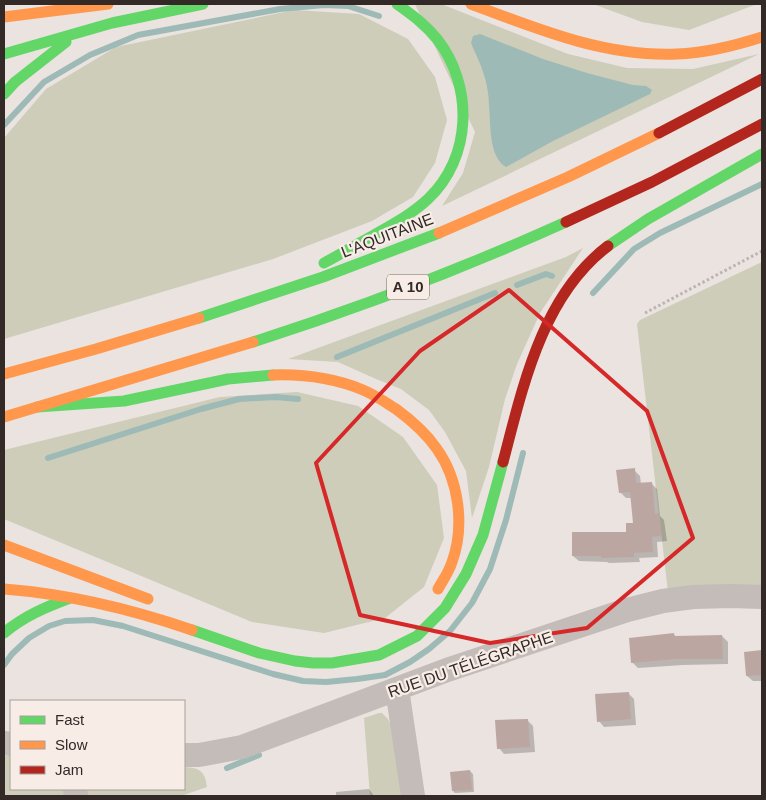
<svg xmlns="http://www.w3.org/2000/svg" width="766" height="800" font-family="Helvetica,sans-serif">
<rect width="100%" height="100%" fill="#eae3df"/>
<path fill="#cdcdba" d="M415 4H441L568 54 627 68 693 69 759 54 442 206 463 173 475 132Z
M593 4H757L689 30 642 22Z
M294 10 359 14 408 39 435 77 447 120 435 163 413 197 372 221 273 259 4 339V138L46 89 116 47Z
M583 248 540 313 517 364 505 399 489 467 472 518 466 471 445 432 429 410 401 389 376 379 338 362 288 359 566 257Z
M762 262V592H668L637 324 640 320Z
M297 392 358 406 403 437 437 485 444 538 424 587 385 618 324 633 252 622 4 519V450L220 397Z
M379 713H382L388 719 395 734 406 796H370L364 718Z
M4 756H11V789H64L66 796H4Z
M184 767C200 768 205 771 207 787L181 796H79V789H184Z"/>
<path fill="#9ebab6" d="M480 34 543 59 587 73 633 85 646 86 652 90 650 94 553 141 506 167C488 156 491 123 489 106 489 96 487 84 484 75 481 64 475 53 471 43L473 36Z"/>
<path fill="#0003" d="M634 470 640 476 641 484 651 483 657 489 660 516 664 520 667 541 657 542 658 557 639 558 640 562 609 563 607 562 579 561 573 556 628 534 635 524 632 498H626L620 492Z
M674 634 676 637 722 636 728 642V664L683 665 638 668 632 662Z
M762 651V681H753L747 676 745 653Z
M628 693 634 699 636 725 604 727 599 721Z
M527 720 533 726 535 752 504 754 499 748Z
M470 771 473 774 474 792 455 793 453 791Z
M369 789 374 796H336V792Z"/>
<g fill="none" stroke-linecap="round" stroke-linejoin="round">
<path stroke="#9ebab6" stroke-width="6" d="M4 125 44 82 90 55 138 35 280 9 324 5 348 6 379 16
M517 285 546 274 552 276
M593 293 634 249 660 233 762 184
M337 357 495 293
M48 458 201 409 239 399 275 397 298 399
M4 665 12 654 29 638 49 626 65 621 93 620 123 626 273 674 303 681 326 682 357 679 385 675 410 662 429 649 450 631 472 603 490 569 506 520 523 453
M227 768 259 755"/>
</g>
<path fill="#bca6a2" d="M635 468 636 483 652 482 655 514 659 513 662 536 652 537 653 552 634 553V557L601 558V556H572V532H626V523H633L630 492 619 493 616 470Z
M674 633V636L722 635 723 659H676L631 663 629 638Z
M762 650V675L746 676 744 652Z
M629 692 631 719 597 722 595 694Z
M528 719 530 747 497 749 495 720Z
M470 770 472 790 452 791 450 772Z"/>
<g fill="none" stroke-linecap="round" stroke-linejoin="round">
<path stroke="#bbb4b1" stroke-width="3" stroke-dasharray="2.5 2.5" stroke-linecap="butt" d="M645 313 762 251"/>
<path stroke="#c3bcb8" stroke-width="24" d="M397 689 413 796
M4 743 11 744
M184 755H199L242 747 447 670 627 610 663 601 693 597 731 596 762 597
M75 789 76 796"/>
<path stroke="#63d668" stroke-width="11" d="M4 54 112 23 203 4
M4 94 15 82 66 42
M608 246 648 219 762 154
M324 263C341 254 357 244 374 235 393 224 412 214 428 199 472 158 474 86 437 39 425 24 412 15 397 4
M199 318 323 277 439 233
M253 342C359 308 464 268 566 222
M37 407 124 401 228 379 273 375
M192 630 259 653 295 661 313 663H332L379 655 417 636 445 608 466 574 483 535 503 462
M4 633C24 616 46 607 70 598"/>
<path stroke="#ff974d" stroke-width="11" d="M471 4C537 29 605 57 677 54 706 53 734 46 762 37
M4 17 108 4
M439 233 568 177 659 133
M4 374 96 349 199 318
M273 375C304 374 334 378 363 390 375 395 385 402 396 409 411 420 426 433 437 449 459 480 465 526 452 562 449 572 443 580 438 589
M4 417 253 342
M4 545 148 599
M4 589C69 594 131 609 192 630"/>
<path stroke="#b3261e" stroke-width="11" d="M659 133 762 79
M566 222 652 182 762 124
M503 462C523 386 542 296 608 246"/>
</g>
<path fill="none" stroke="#d62828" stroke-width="4" stroke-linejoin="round" d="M509 290 647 411 693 538 587 628 490 643 360 615 316 463 420 351Z"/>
<g text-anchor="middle" stroke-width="4.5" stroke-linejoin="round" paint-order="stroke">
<rect fill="#f7ede6" stroke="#6e6460" stroke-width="1" x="387" y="274.5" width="42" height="25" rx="4"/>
<g font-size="15" font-weight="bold" fill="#332927">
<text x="408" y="292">A 10</text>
</g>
<g font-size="16" fill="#332927" stroke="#f7ede6">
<text transform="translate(387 235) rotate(-21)" y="6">L'AQUITAINE</text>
<text transform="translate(470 664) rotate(-19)" y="6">RUE DU TÉLÉGRAPHE</text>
</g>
</g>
<rect width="766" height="800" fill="none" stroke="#332927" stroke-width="10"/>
<rect x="10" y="700" width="175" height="90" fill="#f7ede6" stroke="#a99f9a"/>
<rect x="20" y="716" width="25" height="8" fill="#63d668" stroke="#a99f9a"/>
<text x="55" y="725" font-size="15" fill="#332927">Fast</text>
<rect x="20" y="741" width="25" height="8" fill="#ff974d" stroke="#a99f9a"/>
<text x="55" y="750" font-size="15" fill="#332927">Slow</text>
<rect x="20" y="766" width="25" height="8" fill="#b3261e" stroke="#a99f9a"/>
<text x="55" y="775" font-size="15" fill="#332927">Jam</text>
</svg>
